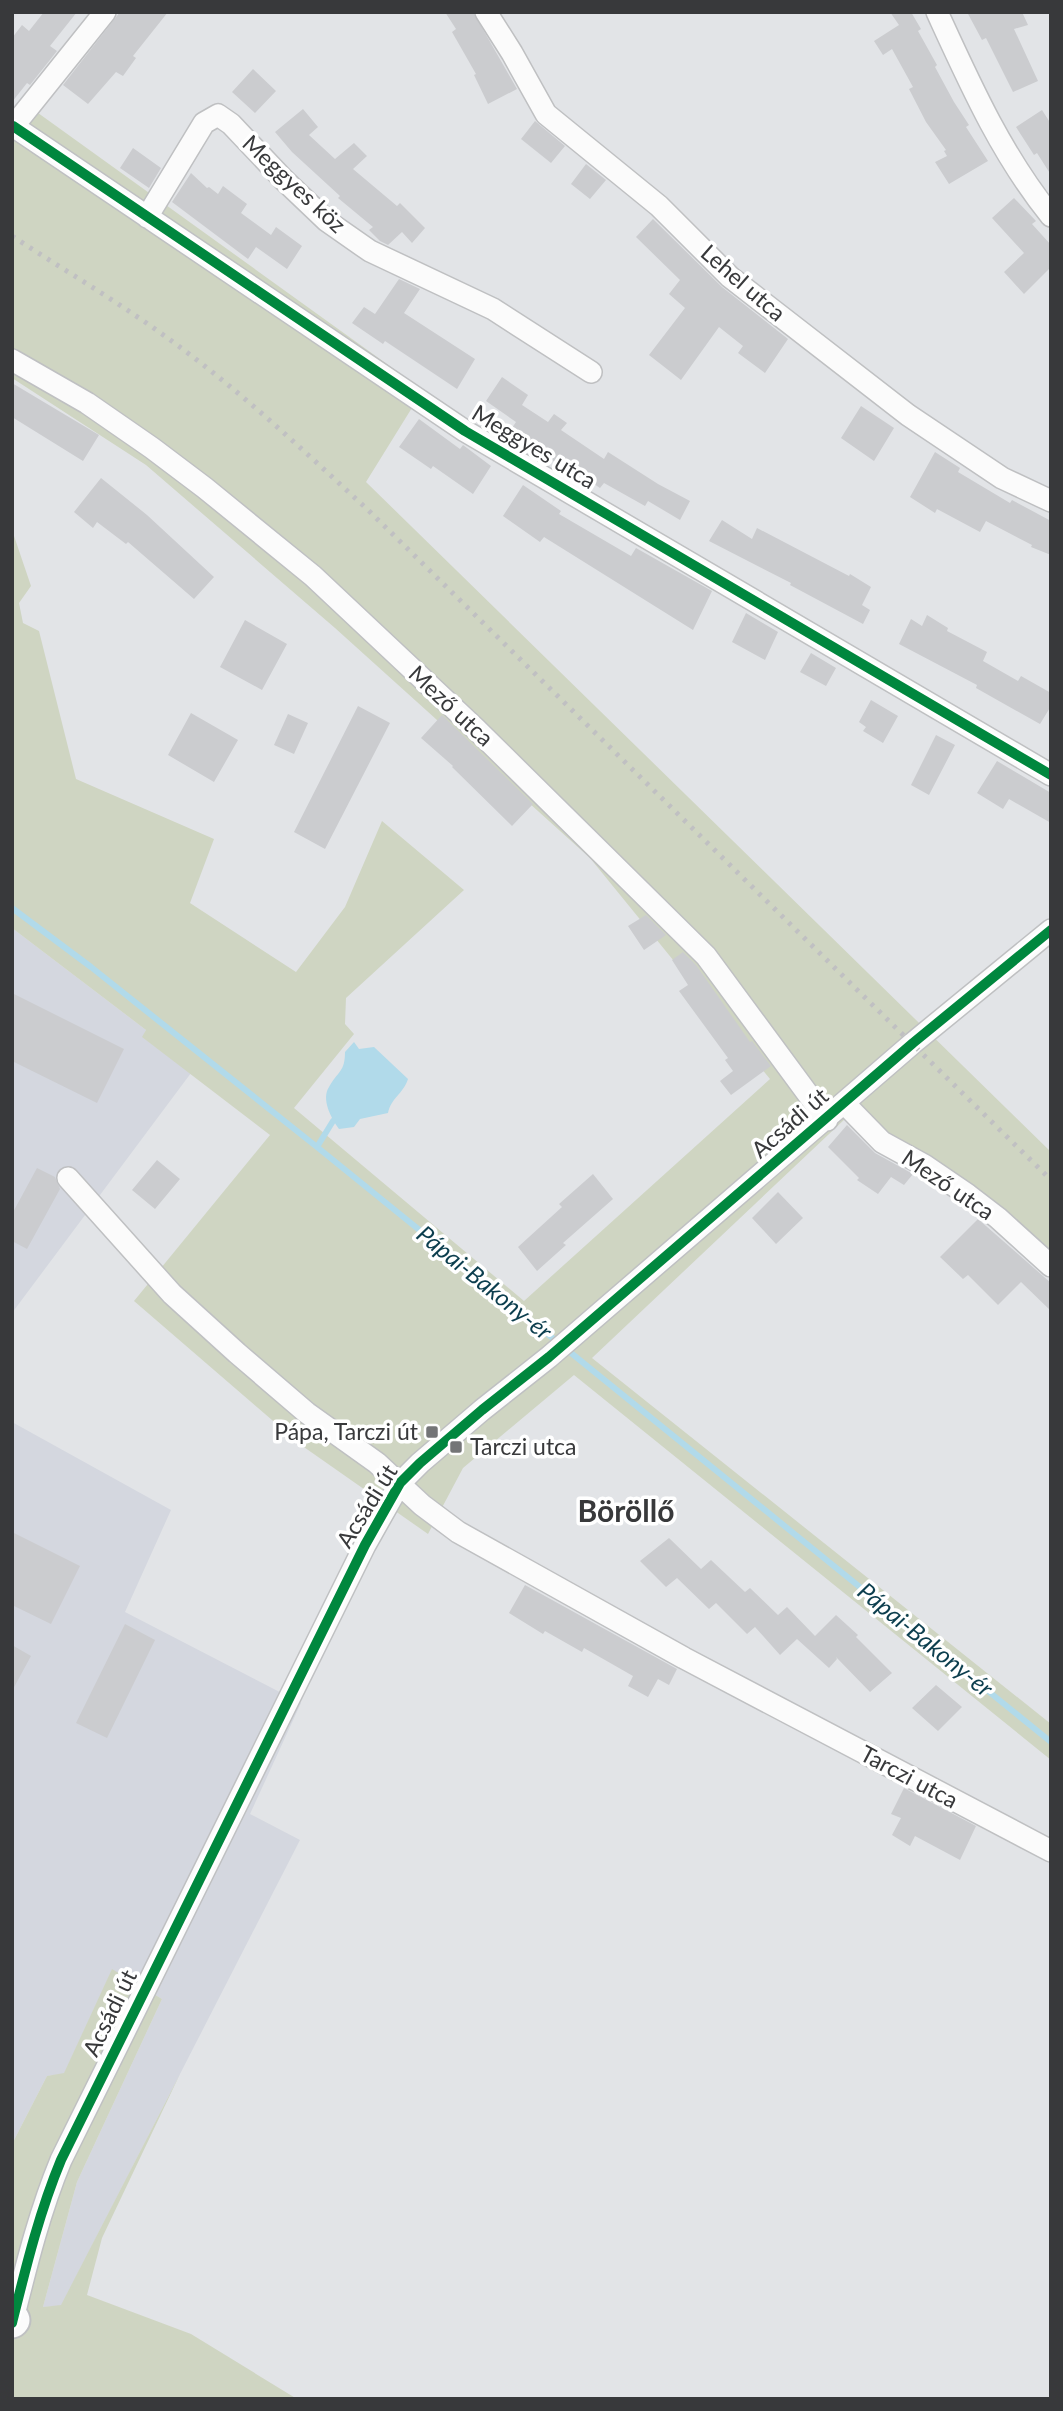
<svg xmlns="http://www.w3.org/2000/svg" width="1063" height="2411" font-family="Lato,sans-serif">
<rect width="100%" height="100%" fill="#e2e4e7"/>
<path fill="#d4d7df" d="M12 928 146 1030 143 1037 191 1073 12 1313Z
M12 1422 171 1510 125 1612 301 1703 250 1814 300 1840 61 2306 43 2307 77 2182 162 1999 112 1970 64 2074 47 2076 12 2144Z"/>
<path fill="#cfd5c2" d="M20 100 423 390 366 482 1051 1152V1276L1004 1230 846 1118 592 1358 1051 1724V1760L574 1375 463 1468 428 1534 301 1445 134 1301 270 1135 142 1037 146 1030 12 928V530L31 586 19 603 23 623 39 631 76 779 214 839 190 903 296 972 345 907 382 821 464 890 346 998 345 1024 354 1034 294 1108 524 1301 770 1079 590 858 335 628 146 465 12 378V111Z
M112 1969 162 1999 77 2182 43 2307 61 2305 180 2074 102 2238 87 2295 191 2334 297 2399H12V2144L47 2076 64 2073Z"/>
<path fill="#b1daea" d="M354 1042 359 1049 374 1047 408 1079C403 1094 391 1098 388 1113L360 1119 354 1127 339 1129C331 1118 321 1099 329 1087 338 1071 345 1072 345 1052Z"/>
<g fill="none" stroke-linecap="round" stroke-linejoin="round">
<path stroke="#b1daea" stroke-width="6" d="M12 908 91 967 317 1147 1051 1742
M317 1147 333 1121"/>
</g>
<path fill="#cbcccf" d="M44 12H77L50 46 57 51 30 85 27 83 12 102V38L22 25 29 31Z
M120 12H168L133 56 136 58 123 76 116 72 88 104 63 85Z
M445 12H473L517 89 488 104 474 75 476 74 452 32 456 29Z
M890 12H911L921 29 918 31 937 65 935 67 954 102 969 125 966 127 988 161 949 184 935 162 947 156 944 151 946 150 926 122 909 89 913 87 892 49 883 55 874 41 899 25Z
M967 12H1022L1028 25 1014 29 1038 81 1013 92 986 38 982 40Z
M253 69 276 91 255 113 232 92Z
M303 109 318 127 309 135 335 159 354 143 367 156 353 169 397 206 400 203 425 228 412 243 402 232 388 245 380 241 369 230 373 227 338 198 340 196 292 152 275 132Z
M1042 110 1051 124V175L1037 153 1034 155 1016 127Z
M535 121 565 146 551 163 521 139Z
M133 148 161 168 149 188 120 168Z
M586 164 606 180 590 199 571 184Z
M191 173 207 188 209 187 218 194 223 186 247 204 241 213 271 235 276 227 302 246 287 269 256 247 248 259 172 202Z
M1014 198 1036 221 1032 224 1051 245V267L1024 294 1004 272 1024 253 992 218Z
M653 219 722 287 788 339 765 373 738 353 743 346 719 327 681 380 649 355 685 308 669 294 680 280 636 237Z
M399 279 420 289 404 313 475 359 457 389 385 341 383 344 352 323 364 307 375 314Z
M502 377 528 395 522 405 548 422 554 414 567 423 561 430 604 459 608 452 658 484 690 501 680 520 648 501 645 506 604 483 600 488 557 459 555 462 510 431 516 422 486 401Z
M12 383 99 435 83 461 12 417Z
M861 406 894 428 874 461 841 438Z
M419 419 460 449 463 445 491 466 473 494 433 466 431 469 399 447Z
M935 452 960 468 958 472 1010 503 1012 500 1051 521V555L1031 547 1032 545 986 521 980 532 937 509 935 513 910 497Z
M101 478 147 515 214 577 194 599 128 542 126 544 97 522 93 528 74 512Z
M523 485 561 511 559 514 631 556 636 548 712 591 693 630 544 537 540 542 503 516Z
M722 520 752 539 757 528 849 576 850 574 871 587 862 605 870 610 863 624 790 585 791 583 709 541Z
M746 613 778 632 765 660 732 642Z
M927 615 948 628 947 631 987 652 983 661 1018 681 1021 676 1051 693V706L1040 724 976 688 977 685 899 644 911 619 922 626Z
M245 620 287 644 262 690 220 667Z
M811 653 836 668 826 686 800 672Z
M871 700 898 716 883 743 863 731 866 727 859 722Z
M358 706 390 723 325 849 294 832Z
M191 713 238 740 214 782 168 755Z
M288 714 308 723 294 754 274 745Z
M442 715 533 804 512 826 452 767 453 766 421 738Z
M936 735 955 745 929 795 911 785Z
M997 761 1051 793V823L1009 799 1003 809 977 793Z
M646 915 666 935 644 950 628 926Z
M683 952 696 965 750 1042 752 1041 771 1066 731 1095 720 1081 733 1071 725 1060 728 1058 679 991 688 985 672 960Z
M12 993 124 1049 97 1103 12 1061Z
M847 1125 875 1153 913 1174 904 1185 891 1177 878 1194 857 1180 859 1178 828 1147Z
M157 1160 180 1179 155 1209 132 1190Z
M37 1168 55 1177 60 1189 27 1249 12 1241V1214Z
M593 1174 613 1199 563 1243 566 1245 537 1271 518 1247 562 1207 559 1204Z
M778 1192 803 1218 776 1244 752 1218Z
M978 1219 1051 1283V1311L1021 1282 998 1305 968 1275 963 1279 940 1257Z
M12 1532 80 1566 51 1624 12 1605Z
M669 1538 701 1569 711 1560 745 1592 750 1588 778 1615 787 1607 815 1636 836 1615 858 1635 856 1637 892 1673 870 1692 836 1657 837 1659 829 1668 797 1639 780 1655 755 1627 747 1634 716 1603 709 1609 677 1578 666 1587 640 1561Z
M525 1585 677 1669 669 1685 658 1679 648 1697 628 1686 633 1676 584 1648 582 1652 545 1631 543 1634 509 1613Z
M125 1624 155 1640 107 1738 76 1723Z
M12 1645 31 1656 12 1691Z
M936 1685 962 1707 938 1731 912 1708Z
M904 1788 976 1826 960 1860 915 1836 910 1846 892 1835 901 1818 891 1814Z"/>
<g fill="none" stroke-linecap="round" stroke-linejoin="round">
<defs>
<path id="street" d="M486 12 512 53 546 114 659 206 730 277 908 415 1002 478 1051 501
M937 12C970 84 1001 154 1051 216
M13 126 465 431 1051 775
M12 128 105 12
M147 217 204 123 218 115 231 124 284 180 327 221 370 251 493 309 591 372
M12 360 87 403 152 448 205 488 313 576 477 730 706 956 827 1120
M845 1104 882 1142 924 1165 968 1195 998 1218 1051 1266
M68 1178 172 1294 237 1353 307 1413 377 1463 422 1505 458 1532 684 1658 1051 1851
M12 2323C26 2267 39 2213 61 2160L365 1545 400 1483 420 1463 482 1410 549 1357 913 1043 1051 930"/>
<path id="primary" d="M12 2321 13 2320"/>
</defs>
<use href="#street" stroke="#bfc0c2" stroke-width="24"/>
<use href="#primary" stroke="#bfc0c2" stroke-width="37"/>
<use href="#street" stroke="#fbfbfb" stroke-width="21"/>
<use href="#primary" stroke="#fbfbfb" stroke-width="33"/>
<path stroke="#c0c0c2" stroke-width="5" stroke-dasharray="3.5 7" stroke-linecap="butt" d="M12 236C67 272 125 306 177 345 245 395 305 452 367 509L1051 1180"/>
<defs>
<path id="cycleway" d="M13 126 465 431 1051 775
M12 2323C26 2267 39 2213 61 2160L365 1545 400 1483 420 1463 482 1410 549 1357 913 1043 1051 930"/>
</defs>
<use href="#cycleway" stroke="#fff" stroke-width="15"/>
<use href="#cycleway" stroke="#00873e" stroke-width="10"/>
</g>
<g fill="#747577" stroke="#fff" stroke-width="2.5">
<rect x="425" y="1425" width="14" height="14" rx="3.5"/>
<rect x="449" y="1440" width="14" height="14" rx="3.5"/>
</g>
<g text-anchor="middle" stroke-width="7" stroke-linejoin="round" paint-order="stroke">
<g font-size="23" fill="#38393b" stroke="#fff">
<text transform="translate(294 184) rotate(43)" y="8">Meggyes köz</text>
<text transform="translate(743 283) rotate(41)" y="8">Lehel utca</text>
<text transform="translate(534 447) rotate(31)" y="8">Meggyes utca</text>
<text transform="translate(451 706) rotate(43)" y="8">Mező utca</text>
<text transform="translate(790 1123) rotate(-41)" y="8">Acsádi út</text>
<text transform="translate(948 1185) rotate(34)" y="8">Mező utca</text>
<text transform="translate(367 1506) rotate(-58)" y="8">Acsádi út</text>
<text transform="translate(909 1777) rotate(28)" y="8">Tarczi utca</text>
<text transform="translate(110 2013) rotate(-64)" y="8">Acsádi út</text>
</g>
<g font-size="23" fill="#38393b" stroke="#fff" text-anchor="end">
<text x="418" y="1440">Pápa, Tarczi út</text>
<text x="470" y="1455" text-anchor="start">Tarczi utca</text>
</g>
<g font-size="24" font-style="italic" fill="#0c3e4e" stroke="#fff">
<text transform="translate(484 1283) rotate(39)" y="8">Pápai-Bakony-ér</text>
<text transform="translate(925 1640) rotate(39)" y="8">Pápai-Bakony-ér</text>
</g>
<g font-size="30" font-weight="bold" fill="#38393b" stroke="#fff">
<text x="626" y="1522">Böröllő</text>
</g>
</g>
<rect width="1063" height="2411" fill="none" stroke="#38393b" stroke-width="28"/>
</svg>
